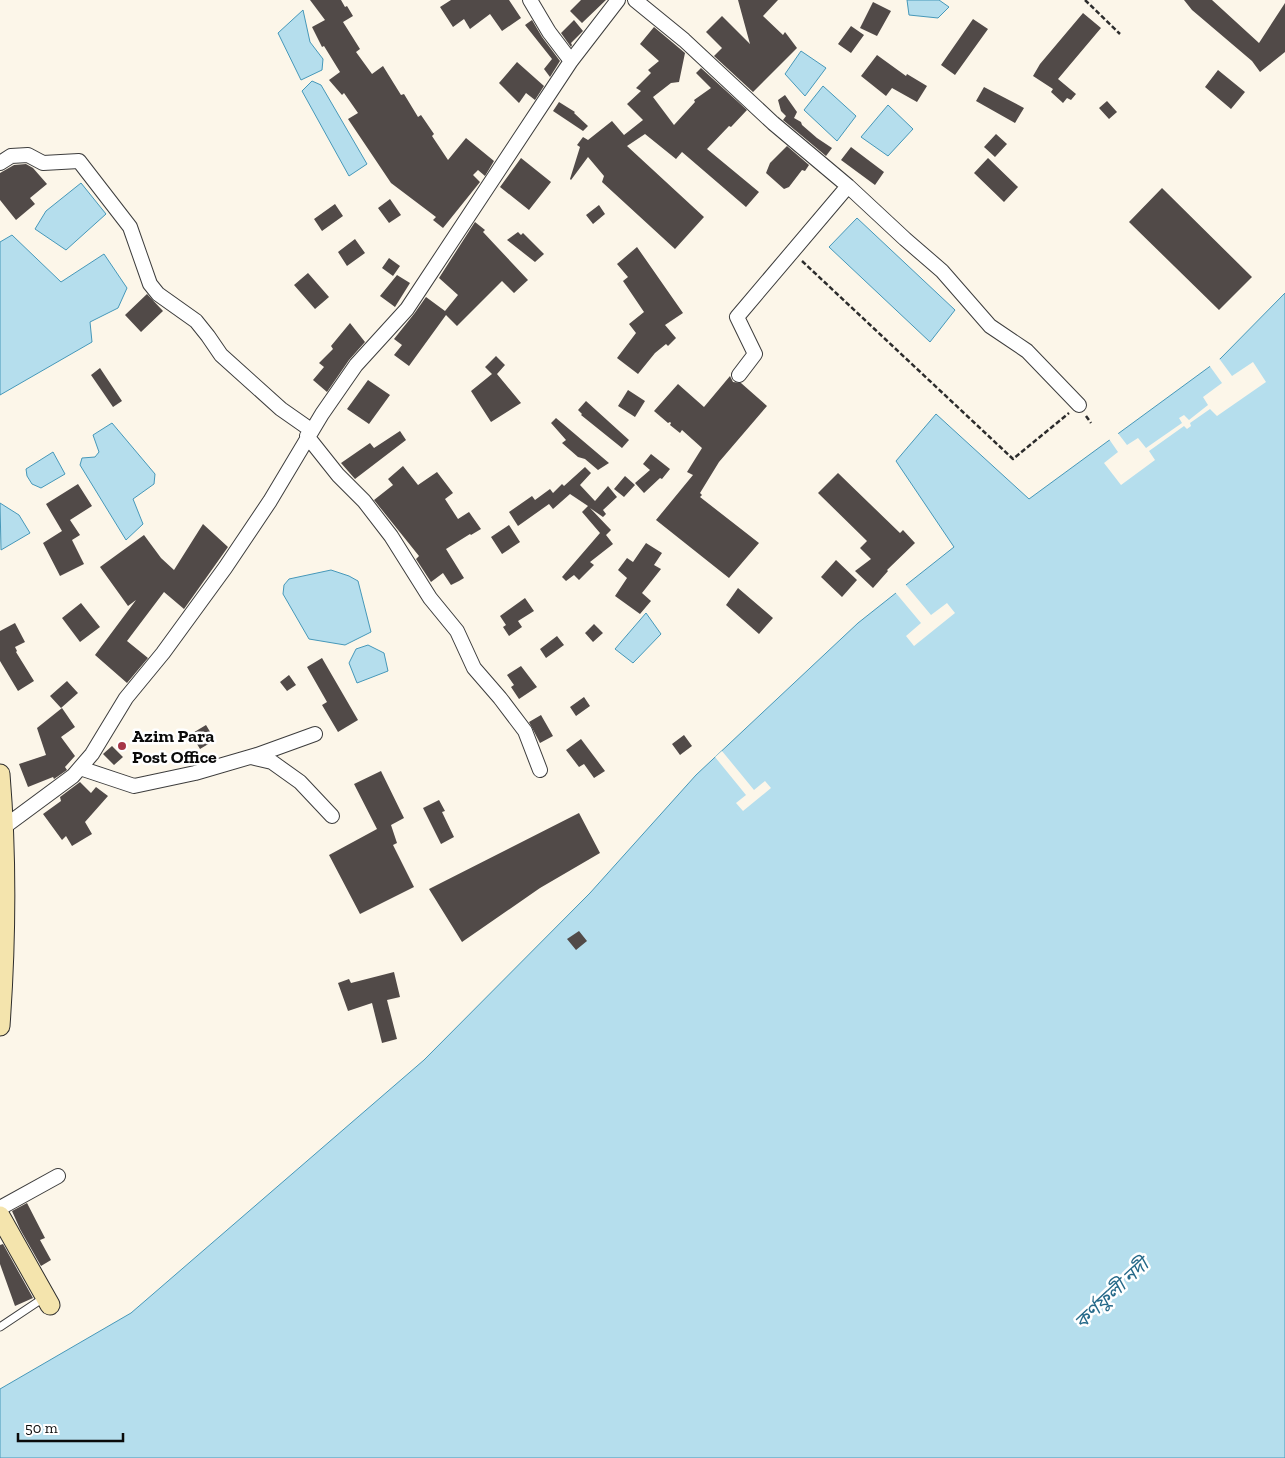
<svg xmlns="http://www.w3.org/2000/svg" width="1285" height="1458" font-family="'Zilla Slab','Noto Sans Bengali',serif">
<rect width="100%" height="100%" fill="#fcf6e9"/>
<path fill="#b5deed" stroke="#4698b9" d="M907 0H939L949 7 938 18 909 15Z
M303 10 310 42 323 59 322 70 301 80 278 33Z
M801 51 826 68 805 96 785 74Z
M312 81 321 85 367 164 349 176 302 91Z
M823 86 856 116 837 141 804 110Z
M888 105 913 129 888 156 861 137Z
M81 183 106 214 66 250 35 229 46 211Z
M857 218 955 310 930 342 829 247Z
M12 235 61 282 104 254 127 288 118 308 90 322 92 342 0 395V242Z
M1285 293V1458H0V1389L131 1313 424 1060 590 893 696 775 858 623 954 547 896 461 936 414 1029 499 1220 359Z
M112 423 155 474 154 484 133 499 143 524 126 540 80 465 82 458 95 457 99 452 93 435Z
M53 452 65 474 41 488 32 484 27 476 26 469Z
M0 503 19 515 30 533 1 550Z
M331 570 349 576 358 581 371 632 345 645 309 639 283 594 284 585 289 579Z
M646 613 661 634 633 663 615 649Z
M368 645 384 653 388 671 357 683 349 663 356 649Z"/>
<path fill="#fcf6e9" d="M1218 357 1232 376 1253 362 1266 382 1217 416 1210 409 1190 423 1191 426 1187 429 1184 426 1149 451 1155 460 1121 485 1104 463 1118 452 1109 439 1117 432 1127 445 1138 438 1146 448 1182 423 1179 418 1184 415 1189 420 1208 405 1203 397 1222 383 1209 365Z
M905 584 931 615 947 603 955 613 914 646 906 636 921 623 895 592Z
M722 751 754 790 765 781 771 788 743 811 736 803 746 795 715 757Z"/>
<path fill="#514a48" d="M310 0H341L345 7 347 6 353 16 343 22 360 49 356 52 372 74 383 66 401 95 404 94 418 117 421 115 434 134 432 136 448 160 466 138 494 161 485 176 478 170 473 175 480 182 443 228 433 220 436 217 391 183 348 119 358 113 344 93 342 95 329 80 340 72 324 46 322 47 312 27 325 20Z
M451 0H509L521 18 502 31 490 14 470 29 464 19 453 27 440 7Z
M581 0H606L582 23 570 11Z
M738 0H778L763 16 783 35 785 32 797 48 753 92 714 56 722 48 706 32 722 16 750 44Z
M1184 0H1212L1259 43 1285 3V52L1260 72 1252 61 1192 10Z
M873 2 891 11 877 36 860 28Z
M1083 13 1101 28 1058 79 1076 94 1071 100 1067 98 1063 103 1051 92 1053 89 1033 76 1040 64Z
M973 19 988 29 955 75 941 65Z
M532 20 542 37 560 61 550 77 544 69 552 59 525 25Z
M574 20 583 31 571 43 572 45 571 47 561 33Z
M851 26 864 35 851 53 838 44Z
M654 27 685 53 679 82 671 83 653 97 674 125 695 102 694 100 711 88 696 73 701 68 747 110 731 127 729 126 707 149 759 192 746 207 682 152 676 159 645 134 627 146 704 217 675 249 602 182 604 176 588 157 571 180 570 179 580 147 577 145 583 137 588 140 612 121 624 135 643 120 627 104 641 91 636 88 651 73 648 70 659 61 640 44Z
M877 55 906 76 907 74 927 86 917 102 892 88 886 96 861 76Z
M517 62 544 86 535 100 526 93 519 103 499 83Z
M1218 70 1245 92 1231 109 1205 87Z
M984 87 1024 108 1015 123 976 101Z
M785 95 797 112 794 118 801 122 802 125 817 138 832 148 826 156 783 120 786 116 781 111 778 100Z
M1107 101 1117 112 1109 119 1099 108Z
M559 102 575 112 574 113 588 126 583 131 553 111Z
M996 134 1007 144 995 157 984 147Z
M787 146 809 165 805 171 802 170 789 187 784 189 766 173 770 163Z
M851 147 884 172 875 185 841 160Z
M521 158 551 182 529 210 500 187Z
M988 158 1018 187 1004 202 974 173Z
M26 164 33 168 47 184 30 198 35 204 16 220 0 200V173L14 165Z
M1162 188 1252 277 1219 310 1129 222Z
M390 199 401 215 389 223 378 208Z
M335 204 343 216 322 231 314 219Z
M599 205 605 214 593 224 586 215Z
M475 222 485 230 483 232 528 280 514 293 502 281 457 326 446 315 409 366 394 355 402 345 394 339 414 314 426 297 445 311 458 295 439 278Z
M518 232 521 235 523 233 544 254 535 262 507 240Z
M355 239 365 253 347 266 338 252Z
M637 247 683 313 665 325 676 338 668 346 666 344 655 353 638 374 617 358 636 333 629 324 644 312 623 281 628 277 617 264Z
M389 258 400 266 393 276 382 268Z
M308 273 329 297 315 309 294 285Z
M397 275 410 283 395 307 380 296Z
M147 294 163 311 141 332 125 315Z
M350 323 365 342 349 360 327 392 313 380 324 367 319 363 333 349 331 346Z
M496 356 505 365 497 374 521 403 491 422 471 391 492 374 485 367Z
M100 368 122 401 113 407 91 375Z
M730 376 733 382 741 383 767 406 719 462 700 493 702 495 700 497 759 543 729 578 656 520 693 475 687 472 702 448 682 430 680 433 670 425 671 423 670 422 668 423 654 411 678 384 704 407Z
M368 380 390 395 369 424 347 409Z
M628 390 645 401 635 417 618 406Z
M586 401 629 440 622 448 581 415 582 414 578 410Z
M556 418 609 463 598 470 585 459 578 457 562 443 566 440 551 423Z
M400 431 406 440 355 479 341 463 370 443 374 448Z
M651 454 670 469 662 479 660 478 644 493 635 483 650 470 643 464Z
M403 466 418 485 437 472 453 493 445 499 458 519 469 512 481 529 471 535 470 534 446 549 464 578 459 581 451 585 443 573 431 582 416 559 419 556 374 500 393 485 388 479Z
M585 467 591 473 580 485 595 501 608 486 617 497 603 510 606 514 603 517 590 508 611 530 606 535 613 544 590 562 594 565 579 580 574 575 566 581 562 577 600 533 582 512 588 506 570 494 553 509 549 504 518 526 509 512 532 496 535 500 550 489 553 493 562 484 564 486Z
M838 473 900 533 903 530 915 543 887 570 888 571 873 588 855 571 871 559 860 548 867 541 818 493Z
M625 476 635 485 624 497 614 489Z
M78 484 92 506 70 520 80 535 72 540 84 564 60 576 43 543 62 531 46 504Z
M203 524 228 547 184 609 164 592 127 641 148 658 127 683 95 655 136 600 128 606 100 567 144 535 161 558 174 570Z
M509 525 520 542 502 554 491 537Z
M646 543 662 553 654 565 661 569 642 593 651 601 640 614 615 596 627 578 618 570 627 558 633 562Z
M836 560 857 580 842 597 821 577Z
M738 588 773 618 759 634 726 605Z
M525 598 534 611 518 621 522 627 509 636 503 627 506 625 500 616Z
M81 603 100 627 80 642 62 618Z
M15 623 25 642 15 647 17 651 16 652 34 681 18 691 0 661V631Z
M594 624 603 633 593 642 585 633Z
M557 636 564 645 546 658 540 649Z
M322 658 358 720 338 732 322 705 327 702 307 667Z
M521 666 537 687 519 699 511 687 514 685 507 675Z
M289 675 296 685 287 691 280 682Z
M67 681 78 693 61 708 50 696Z
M584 697 590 706 576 716 570 707Z
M62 708 75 727 61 737 75 756 65 767 67 770 54 779 53 777 28 787 19 764 46 755 37 728Z
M541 715 553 736 540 743 529 722Z
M206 725 215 740 200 749 191 734Z
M684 735 692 746 680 755 672 744Z
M581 739 605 771 594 778 584 764 579 767 566 750Z
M112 746 123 757 114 765 103 754Z
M381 771 404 818 391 825 397 843 393 845 414 887 360 914 329 855 377 829 354 784Z
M80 782 91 793 96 787 108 796 85 822 92 834 72 846 66 836 62 840 43 814 61 801 60 797Z
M439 800 445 811 442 812 454 837 441 844 423 808Z
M579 813 600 853 540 888 462 942 429 889Z
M579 931 587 941 576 950 567 939Z
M394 972 400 997 387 1000 397 1039 382 1043 372 1003 348 1011 338 983 349 979 351 983Z
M27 1203 45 1238 40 1240 51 1260 41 1266 20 1229 12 1211Z
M3 1244 33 1298 15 1306 0 1264V1245Z"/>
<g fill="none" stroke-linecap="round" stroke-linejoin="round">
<defs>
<path id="service" d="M0 1327 45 1297"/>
<path id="minor" d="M530 0 549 32 571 61
M635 0 684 40 773 123 848 186 905 239 942 271 990 326 1027 351 1079 405
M0 163 11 156 28 155 43 163 79 161 130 227 150 284 158 294 196 321 208 336 221 355 281 409 311 430
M739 375 755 354 737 317 848 186
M307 436 338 475 364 501 391 536 430 598 457 631 474 668 500 698 525 731 540 770
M251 757 272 762 300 782 332 816
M80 768 134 786 195 773 257 755 315 734
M4 827 73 776 92 754 126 698 163 653 225 568 270 501 322 414 356 365 407 309 571 61 618 0
M0 1208 58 1176"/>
<path id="secondary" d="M0 774C7 858 6 942 0 1026
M0 1216 50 1305"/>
</defs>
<use href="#service" stroke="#3d3d3d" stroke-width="9"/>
<use href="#minor" stroke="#3d3d3d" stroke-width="16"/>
<use href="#secondary" stroke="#2c2c2c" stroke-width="21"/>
<path stroke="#2c2c2c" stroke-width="2.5" stroke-dasharray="5 2.5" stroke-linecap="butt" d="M1085 0 1120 34
M802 261 1013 459 1069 413
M1086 416 1091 423"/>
<use href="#service" stroke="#fff" stroke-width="7"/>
<use href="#minor" stroke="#fff" stroke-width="14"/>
<use href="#secondary" stroke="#f4e4ad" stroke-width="19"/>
</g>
<circle fill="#a63648" stroke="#fff" stroke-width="2" cx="122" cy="746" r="5"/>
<g text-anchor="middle" stroke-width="5" stroke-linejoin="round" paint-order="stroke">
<g font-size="18" font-weight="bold" fill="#0a0a0a" stroke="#fff" text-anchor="start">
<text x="132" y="742">Azim Para<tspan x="132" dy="21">Post Office</tspan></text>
</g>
<g font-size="19" font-style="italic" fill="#256989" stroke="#fff">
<text transform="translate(1111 1293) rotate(-43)" y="7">কর্ণফুলী নদী</text>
</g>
</g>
<path d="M18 1433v8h105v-8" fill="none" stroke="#0a0a0a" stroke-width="2.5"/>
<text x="25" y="1433" font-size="15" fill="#0a0a0a" stroke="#ffffff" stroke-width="4" paint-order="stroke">50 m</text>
</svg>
